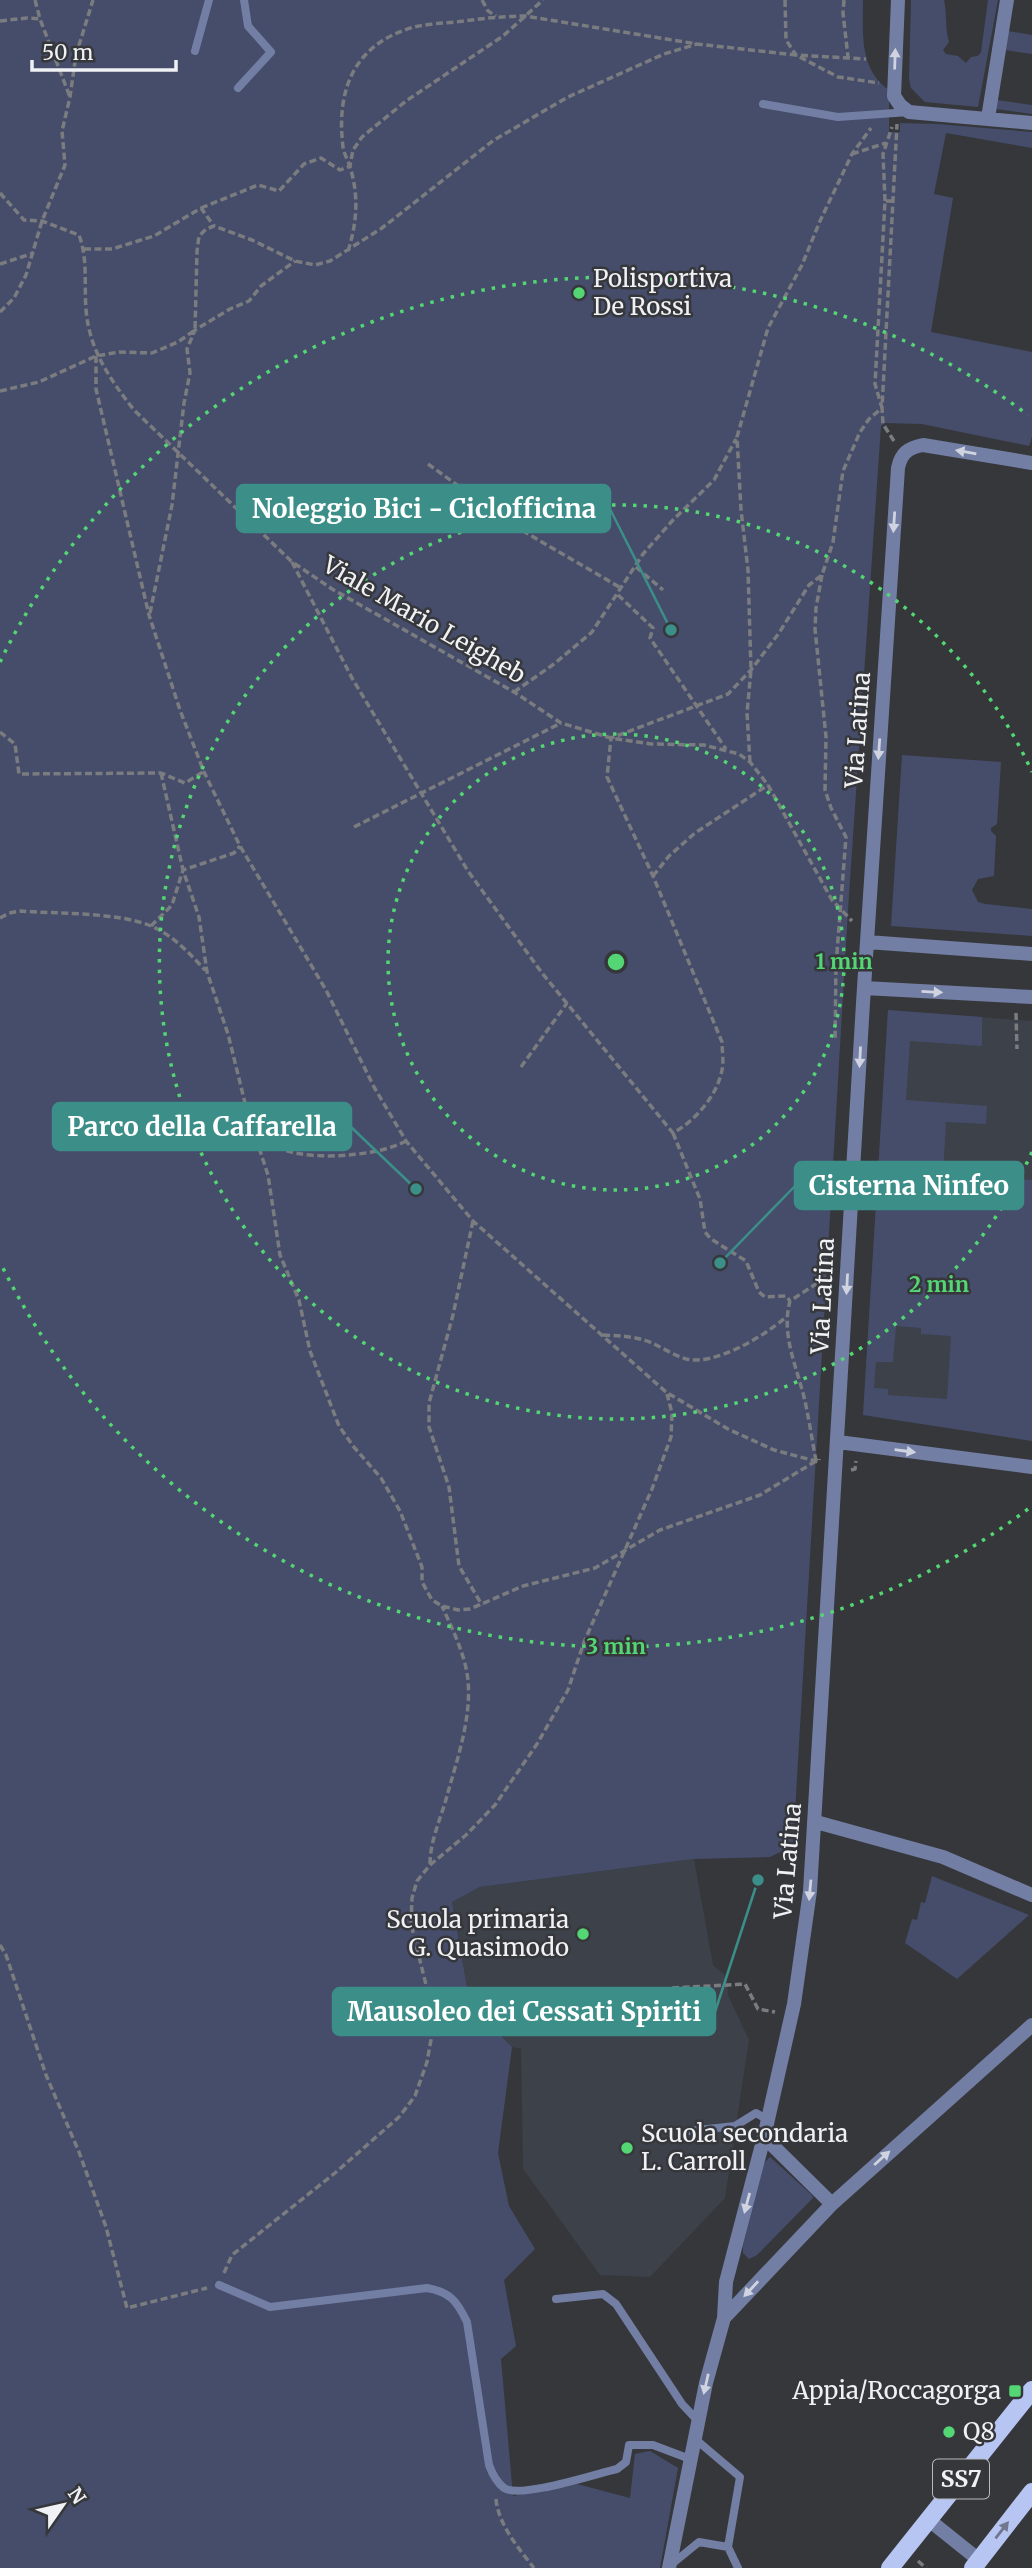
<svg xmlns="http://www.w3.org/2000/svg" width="1032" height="2568" viewBox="0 0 1032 2568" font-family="Merriweather,serif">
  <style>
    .built { fill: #3d414a }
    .green { fill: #454d6a; fill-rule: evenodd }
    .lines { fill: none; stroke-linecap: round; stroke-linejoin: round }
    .path { stroke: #7b7c7f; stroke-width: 3.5; stroke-dasharray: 7 3.5; stroke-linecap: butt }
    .service { stroke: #727ea3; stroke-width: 8 }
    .minor { stroke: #727ea3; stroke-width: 14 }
    .primary { stroke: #b7c5f3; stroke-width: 18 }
    .oneway { fill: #d0d4e0 }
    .oneway2 { fill: #70778e }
    .ring { fill: none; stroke: #53d673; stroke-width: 3.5; stroke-dasharray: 3.5 7 }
    .poi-dot { fill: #53d673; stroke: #36373b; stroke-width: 2.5 }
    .labels { text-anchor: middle; stroke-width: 5; stroke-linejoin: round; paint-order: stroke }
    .shield { fill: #36373b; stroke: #b8b9bc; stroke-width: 2 }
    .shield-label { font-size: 23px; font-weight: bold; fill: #f0f1f4 }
    .poi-label { font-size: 24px; fill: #f0f1f4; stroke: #36373b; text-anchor: start }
    .street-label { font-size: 24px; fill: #f0f1f4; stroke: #36373b }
    .centre { fill: #53d673; stroke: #36373b; stroke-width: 3.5 }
    .ring-label { font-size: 21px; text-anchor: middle; font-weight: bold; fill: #53d673; stroke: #36373b; stroke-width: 5; stroke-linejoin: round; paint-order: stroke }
    .leader { fill: none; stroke: #3c8f89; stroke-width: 2.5 }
    .callout-dot { fill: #3c8f89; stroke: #36373b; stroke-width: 2.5 }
    .callout { fill: #3c8f89; stroke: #3c8f89; stroke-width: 2.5 }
    .callout-label { font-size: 26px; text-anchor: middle; font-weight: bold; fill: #fff }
  </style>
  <rect width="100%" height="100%" fill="#36373b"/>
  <path class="built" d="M888,1010L1032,1021V1441L863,1415Z
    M694,1859L713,1965L727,1977L728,1995L749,2040L725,2198L650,2277L600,2275L523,2169L521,2049L512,2047L470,2004L452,1902L480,1887Z"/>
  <path class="green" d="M0,0H863C863,34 859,69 889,90V132H900V123L937,124L1032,132V148L946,133L934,194L953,198L931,332L1032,352V437L1029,446L922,424L885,423L881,426L848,910L793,1846L770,1857L694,1859L480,1887L452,1902L470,2004L512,2047L498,2153L509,2206L535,2249L504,2280L516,2346L501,2359L513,2496L577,2484L630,2498L635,2454L650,2451L678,2468L660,2568H0Z
    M911,0H944C947,13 945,29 949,42L943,50L946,54L958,56L966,63L971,57L978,56L981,52L988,0H998L978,107L925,102L911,88L909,79Z
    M1008,31L1032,35V54L1005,50Z
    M997,100L1032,105V114L995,109Z
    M902,755L1001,762L997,824L991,828V831L996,836L994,876L978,879L972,890L978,902L985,904L1032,909V936L891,926Z
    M888,1010L982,1017V1046L910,1041L906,1100L987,1106L986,1124L946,1122L943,1174L1032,1180V1441L863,1415ZM896,1326L921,1328V1334L951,1336L947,1399L888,1395V1389L874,1388L876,1362H893Z
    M932,1876L1029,1915L957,1979L905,1943L912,1919L917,1920L921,1902L925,1903Z
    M770,2157L812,2195L813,2198L757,2255L749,2259L743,2253V2246L763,2164Z"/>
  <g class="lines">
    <path class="path" d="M35,0L40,19L70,97
      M482,0L488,11L496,16
      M785,0L786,40L796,55L866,59
      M844,0L843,13L848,57
      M0,21L27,18L40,19
      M852,154L886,143
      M0,193L24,220L42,221L79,235C88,259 84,284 86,309C89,350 110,379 134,410L291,561L332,589L514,692L561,723L611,738L651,744L704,745L739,754L750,762L768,785L832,900L852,921
      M885,201L883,154L892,127
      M201,208L258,185L279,191L304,164L321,158L340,170L350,166L353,150L362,137L406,101L503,36L543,0
      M84,249H112L154,236L201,208L214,226
      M348,251C357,223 359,195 350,167C348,160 344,154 343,147C336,89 354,44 414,27C427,24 442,23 456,22C479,19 502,16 525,16L697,44L796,55L838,77L879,83
      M0,264L34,253
      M0,312L14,298L26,275L42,221L65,165L62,131L70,97L76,55L93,0
      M96,356V389L149,615L180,710L204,772L240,846L326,990L374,1087L406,1141L473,1221L666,1392L728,1429L774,1450L819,1462V1459
      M0,391L39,382L96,356L119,352L152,353L178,342L195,330L197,251L199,236L206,229L214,226L252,240L295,261L315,265L330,261L382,228L494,140L568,97L664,54L697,44
      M894,441L883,424L882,408L897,124
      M428,464L511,524L621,588
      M292,562L352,678L468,871L542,973L673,1133C695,1121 717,1096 722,1070C724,1061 722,1051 722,1042L653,876L607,777L611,738L728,694L751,670L779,633L809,585L822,575L833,542L843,471L860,432L869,419L882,408L875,384L885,201H894
      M636,567L663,590
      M822,575L816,608L815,629L826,737L825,790L831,808L846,837L836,965L835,1041
      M618,595L653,628L650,638L726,749
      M150,613L172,505L184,403L190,373L187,349L195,330L230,309L249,301L261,286L295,261
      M514,692L554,664L592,632L643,554L673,520L714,480L736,439
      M0,732L15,744L19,774L161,773L185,783L203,772
      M750,762L747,713L751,670L748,570L741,510L737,437L768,328L802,265L820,221L852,154L871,128
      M161,773L183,870L199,917L207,972L228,1034L247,1111L268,1175L280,1255L299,1300L310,1351L339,1426L353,1446L381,1478L400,1511L422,1567V1582L432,1600L442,1606L458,1610L470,1609L523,1586L595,1568L660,1530L760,1495L816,1461
      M354,827L561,723
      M653,876L669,856L695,833L768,785
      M0,918L9,913L21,911C58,914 118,912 151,926C173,935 190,954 205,970
      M151,926L172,905L183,870L234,853L240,846
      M1016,1013L1017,1049
      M521,1067L567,1003
      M250,1115C256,1123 262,1135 269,1142C295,1164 378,1157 406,1141
      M673,1133L700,1199L705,1232L711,1239L746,1261L759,1292L765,1297L786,1296L790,1301
      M473,1221L453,1315L429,1403V1427L449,1487L459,1566L482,1605
      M603,1335C620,1336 636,1336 652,1343C663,1348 675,1356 686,1359C715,1366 764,1336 785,1318
      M816,1461C812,1440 809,1418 804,1397C796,1365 781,1334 790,1301L828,1276
      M851,1470L855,1469L856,1461
      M430,1864C430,1841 441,1818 447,1796C458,1756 475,1709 466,1668C461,1646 451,1626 442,1606
      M0,1945L6,1955L46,2075L79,2152L106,2227L127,2308L207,2288
      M672,1988L745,1984L758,2009L775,2012
      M224,2273L232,2255L335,2173L399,2117L415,2096L427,2062L432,2034L430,2001L411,1924L412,1898L417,1881L430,1865L466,1835L495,1805L537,1744L568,1690L584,1642L652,1489L671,1437L672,1413L667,1394
      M496,2499C498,2524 519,2549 534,2568
      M918,2561L926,2568"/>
    <path class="service" d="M195,51L209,0
      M238,88L271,52L248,26L244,0
      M763,104L838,117L909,112
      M689,2131L735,2126L756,2113L768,2120
      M219,2285L270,2307L427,2288C450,2292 457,2301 467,2322L489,2465C492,2473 496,2482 504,2488C520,2499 595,2474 617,2469L626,2462L629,2445H653L690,2459
      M556,2299L603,2294L616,2304L682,2404L698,2421
      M694,2438L740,2477L728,2547
      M672,2564L699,2542L728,2547L738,2568"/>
    <path class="minor" d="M898,0L894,96L900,105L909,112L1032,123
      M988,118L1007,0
      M867,942L1032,954
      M864,988L1032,997
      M838,1442L1032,1467
      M816,1822L943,1857L1032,1895
      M764,2137L832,2204
      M724,2318L726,2282L764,2137L794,2004L810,1891L863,1003L898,468C901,453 908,448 923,445L1032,463
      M929,2520L979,2560
      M669,2568L706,2383L724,2318L832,2204L1032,2025"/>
    <path class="primary" d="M890,2568L1032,2390
      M973,2568L1032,2492"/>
  </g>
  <defs><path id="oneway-solid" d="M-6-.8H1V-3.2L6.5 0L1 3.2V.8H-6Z" transform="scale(1.75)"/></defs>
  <g class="oneway">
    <use href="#oneway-solid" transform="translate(895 59) rotate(-88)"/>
    <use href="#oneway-solid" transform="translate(966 452) rotate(-170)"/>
    <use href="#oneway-solid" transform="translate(894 522) rotate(94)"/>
    <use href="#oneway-solid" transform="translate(879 749) rotate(94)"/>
    <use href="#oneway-solid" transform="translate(932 992) rotate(3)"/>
    <use href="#oneway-solid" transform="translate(860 1057) rotate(93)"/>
    <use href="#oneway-solid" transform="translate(847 1284) rotate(93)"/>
    <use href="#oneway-solid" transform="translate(905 1451) rotate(8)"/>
    <use href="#oneway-solid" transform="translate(810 1890) rotate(95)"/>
    <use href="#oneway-solid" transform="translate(882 2158) rotate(-42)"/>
    <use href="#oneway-solid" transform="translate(747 2203) rotate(105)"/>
    <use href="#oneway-solid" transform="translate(751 2289) rotate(133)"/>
    <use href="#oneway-solid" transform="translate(706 2384) rotate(103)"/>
  </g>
  <use class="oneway2" href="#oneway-solid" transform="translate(1002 2530) rotate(-52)"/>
  <g class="ring">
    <circle cx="616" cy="962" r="228"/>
    <path d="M1032 1152A457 457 0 1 1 1032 772"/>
    <path d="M1028 1509A685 685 0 0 1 0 1262M0 662A685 685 0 0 1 1028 415"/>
  </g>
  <g class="poi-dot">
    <circle cx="579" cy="293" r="7"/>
    <circle cx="583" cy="1934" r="7"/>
    <circle cx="627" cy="2148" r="7"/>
    <rect x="1008" y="2384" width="14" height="14" rx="3.5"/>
    <circle cx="949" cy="2432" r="7"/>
  </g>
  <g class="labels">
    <rect class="shield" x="933" y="2459.5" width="56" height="39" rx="5"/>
    <g class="shield-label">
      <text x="961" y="2487">SS7</text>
    </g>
    <g class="poi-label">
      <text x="593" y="287">Polisportiva<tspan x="593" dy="28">De Rossi</tspan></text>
      <text x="569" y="1928" text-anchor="end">Scuola primaria<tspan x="569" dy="28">G. Quasimodo</tspan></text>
      <text x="641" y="2142">Scuola secondaria<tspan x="641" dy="28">L. Carroll</tspan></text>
      <text x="1001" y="2399" text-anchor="end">Appia/Roccagorga</text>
      <text x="963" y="2440">Q8</text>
    </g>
    <g class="street-label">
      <text transform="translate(424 620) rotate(30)" y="8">Viale Mario Leigheb</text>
      <text transform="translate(858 730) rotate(-86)" y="8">Via Latina</text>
      <text transform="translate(823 1296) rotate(-87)" y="8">Via Latina</text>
      <text transform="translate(788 1861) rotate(-85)" y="8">Via Latina</text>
    </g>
  </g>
  <circle cx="616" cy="962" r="10" class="centre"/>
  <g class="ring-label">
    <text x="844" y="969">1 min</text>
    <text x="939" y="1292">2 min</text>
    <text x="616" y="1654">3 min</text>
  </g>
  <path class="leader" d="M671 630L610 509M416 1189L351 1127M720 1263L795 1186M758 1880L715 2012"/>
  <g class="callout-dot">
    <circle cx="671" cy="630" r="7"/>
    <circle cx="416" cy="1189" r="7"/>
    <circle cx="720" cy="1263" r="7"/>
    <circle cx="758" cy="1880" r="7"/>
  </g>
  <g class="callout">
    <rect x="237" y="485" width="373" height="47" rx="7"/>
    <rect x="53" y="1103" width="298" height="47" rx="7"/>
    <rect x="795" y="1162" width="228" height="47" rx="7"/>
    <rect x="333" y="1988" width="382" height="47" rx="7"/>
  </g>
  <g class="callout-label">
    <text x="424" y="518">Noleggio Bici - Ciclofficina</text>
    <text x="202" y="1136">Parco della Caffarella</text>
    <text x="909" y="1195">Cisterna Ninfeo</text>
    <text x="524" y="2021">Mausoleo dei Cessati Spiriti</text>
  </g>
  <g transform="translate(63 2505) rotate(56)" stroke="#36373b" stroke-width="5" paint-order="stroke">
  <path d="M0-5L12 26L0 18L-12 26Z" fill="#f0f1f4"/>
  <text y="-10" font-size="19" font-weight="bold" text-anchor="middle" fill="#f0f1f4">N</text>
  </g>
  <path d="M32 60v10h144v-10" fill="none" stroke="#f0f1f4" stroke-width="3.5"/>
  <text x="42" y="60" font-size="21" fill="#f0f1f4" stroke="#36373b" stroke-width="5" paint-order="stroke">50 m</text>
</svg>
